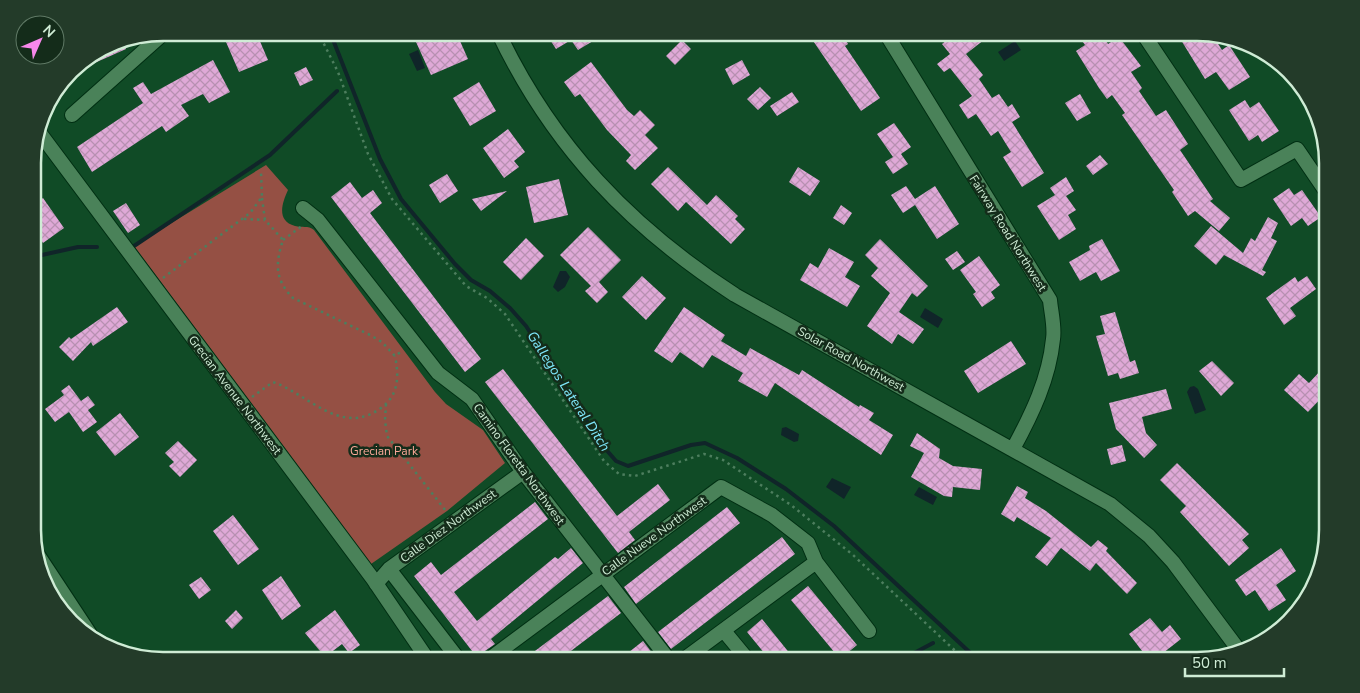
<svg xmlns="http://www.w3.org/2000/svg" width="1360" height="693" viewBox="0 0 1360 693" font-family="'Nunito Sans',sans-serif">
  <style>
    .green { fill: #955044 }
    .water { fill: #102529 }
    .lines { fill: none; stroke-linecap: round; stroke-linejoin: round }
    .stream { stroke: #102529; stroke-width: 4 }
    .building { fill: url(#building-cross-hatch) }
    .minor-casing { stroke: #012f13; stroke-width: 16 }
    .path { stroke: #4d7e5e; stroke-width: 2.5; stroke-dasharray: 2.5 4; stroke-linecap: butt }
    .minor { stroke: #4a8259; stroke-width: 14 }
    .labels { text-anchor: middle; stroke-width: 5; stroke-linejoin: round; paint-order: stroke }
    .street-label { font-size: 12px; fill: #cfecd5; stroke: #142c1a }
    .park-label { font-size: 12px; fill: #fca999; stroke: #142c1a }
    .water-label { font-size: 14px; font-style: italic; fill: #7fe8fc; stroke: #142c1a }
    .rim { fill: none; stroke: #cfecd5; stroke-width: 2.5 }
  </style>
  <defs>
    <pattern id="building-cross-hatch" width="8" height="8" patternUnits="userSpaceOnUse" patternTransform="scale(1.25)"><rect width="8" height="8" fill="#dfa9d7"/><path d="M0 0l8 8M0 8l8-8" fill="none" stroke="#b790b1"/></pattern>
  </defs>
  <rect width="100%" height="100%" fill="#104b26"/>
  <path class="green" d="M266,165L288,190C282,203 276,221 295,226C302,228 308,225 314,230L435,392L446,404L483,430L505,463L447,511L371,564L134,246Z"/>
  <path class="water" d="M1015,41L1021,50L1004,61L998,52Z
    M418,50L425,68L417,71L409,54Z
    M560,271H566L570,277L565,287L558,292L553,287Z
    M925,308L943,319L938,328L920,317Z
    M1194,386L1198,389L1206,410L1195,414L1187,392L1190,387Z
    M786,427L799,434L798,441L794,442L781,435L782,428Z
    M832,478L851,487L844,499L826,487Z
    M919,487L937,497L933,505L914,495Z"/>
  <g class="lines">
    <path class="stream" d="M330,32L380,159L401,199L455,264L471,280L490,291L510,308L526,326L603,446L616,461L628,466L691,445L705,443L737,458L786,489L834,526L978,660
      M134,246L270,155L337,91
      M33,257L78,247H97
      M901,660L933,643"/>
  </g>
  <path class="building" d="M248,32H256L268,60L239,72L226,42Z
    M437,32H456L468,59L431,75L416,42Z
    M545,32H588L593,41L578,50L571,40L556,49Z
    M807,32H841L848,44L845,46L880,98L861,111Z
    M957,32H994L966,54L983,75L979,79L992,98L999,94L1008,107L1012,104L1020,117L1012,122L1044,173L1022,187L1003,157L1011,152L998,131L991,136L976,114L968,119L959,105L972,96L950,68L944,72L937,64L950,54L942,44Z
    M1088,32H1101L1108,44L1119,37L1141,66L1131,72L1142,88L1139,91L1156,116L1166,110L1188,144L1180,150L1213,199L1210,201L1230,218L1219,231L1195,211L1188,216L1172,192L1174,190L1122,115L1125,113L1112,95L1107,99L1099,88L1076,51L1085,45L1080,38Z
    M1176,32H1197L1213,36L1222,50L1229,45L1250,77L1229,90L1216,72L1205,79Z
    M682,40L691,49L675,65L666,56Z
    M122,41L126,49L90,65L86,59L114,42Z
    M213,60L230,92L209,103L203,94L181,105L189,116L166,132L162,126L92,172L77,147L143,103L133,88L143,82L151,94Z
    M742,60L750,75L733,85L725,69Z
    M591,62L627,110L634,116L640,110L655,125L645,135L658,148L635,170L626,161L631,155L607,130L580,94L575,97L564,82Z
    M306,67L313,80L300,86L294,73Z
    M479,82L496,111L470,126L453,98Z
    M760,87L771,98L758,110L747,99Z
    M792,92L799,102L777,116L770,106Z
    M1080,94L1091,113L1077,121L1065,103Z
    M1245,100L1250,108L1259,102L1279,131L1262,142L1258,135L1249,141L1229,110Z
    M894,123L911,147L901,154L908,164L893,174L885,162L893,157L877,134Z
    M508,129L525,152L514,161L519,167L504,178L483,148Z
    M1100,155L1108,164L1093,175L1086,166Z
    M668,167L707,205L716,195L738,216L735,219L745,229L731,244L686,202L678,211L651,184Z
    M798,167L820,181L810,196L789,182Z
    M447,174L458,191L440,203L429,185Z
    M1066,177L1074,191L1066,196L1076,210L1068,215L1076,229L1059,240L1037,206L1055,195L1050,188Z
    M559,179L568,215L534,223L526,187Z
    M350,182L362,198L373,190L382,203L370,213L481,359L465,372L331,197Z
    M906,186L915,199L935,186L959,224L937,239L915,205L903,213L891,195Z
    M1289,188L1294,195L1302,190L1321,217L1308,226L1302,218L1291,226L1273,199Z
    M507,191L481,211L472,199Z
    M43,198L64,228L43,243L37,235L33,238V205Z
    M126,203L140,225L128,233L113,211Z
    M841,205L852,213L844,225L833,218Z
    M1268,217L1278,223L1271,238L1277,241L1262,270L1266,272L1263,276L1224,255L1216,265L1194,246L1211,226L1243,253L1251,238L1255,241Z
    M588,227L621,260L599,282L608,292L597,303L585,291L591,286L560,255Z
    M526,238L544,256L521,280L503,262Z
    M880,239L928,286L917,297L912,293L899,312L924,329L913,344L898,334L892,344L867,326L890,293L871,276L878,268L865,255Z
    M1102,239L1120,271L1101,281L1096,272L1080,281L1069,262L1090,250L1089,246Z
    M829,248L854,262L845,277L860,286L847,307L800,280L810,263L818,268Z
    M957,251L965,262L953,270L945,259Z
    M979,256L1000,285L991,292L995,298L982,307L973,294L976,292L960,270Z
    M642,276L666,298L646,320L622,297Z
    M1307,276L1316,289L1290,308L1296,316L1284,325L1266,298L1295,277L1298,282Z
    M117,307L128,322L93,346L91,342L73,361L59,347L69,337L71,339Z
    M684,307L725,335L721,341L746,356L750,348L799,375L802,370L859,407L860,405L874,413L869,420L893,435L881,455L775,383L767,397L738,381L743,373L712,355L703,368L680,352L672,363L654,351Z
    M1115,312L1130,362L1135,360L1139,373L1120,379L1118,373L1108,376L1096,336L1105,334L1100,316Z
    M1011,341L1026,364L978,393L964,371Z
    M1212,361L1234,383L1221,396L1199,371Z
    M503,369L617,516L658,484L670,500L629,532L635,540L618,553L485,382Z
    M1321,370L1327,376V392L1308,412L1284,390L1299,374L1309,383Z
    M69,385L81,401L88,396L95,405L88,410L97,422L83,432L69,412L55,422L45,409L64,395L61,391Z
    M1166,389L1172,409L1142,417L1146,433L1157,445L1144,458L1116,429L1109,403Z
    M120,413L139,437L115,456L96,432Z
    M917,433L940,449L939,458L953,466L982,469L980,490L953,487L952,497L944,496L911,477L924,453L910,446Z
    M178,441L197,460L180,477L169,466L174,462L165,453Z
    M1122,445L1126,461L1111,465L1107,449Z
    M1177,463L1249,534L1242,540L1249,548L1229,566L1180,512L1186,506L1160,480Z
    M1017,486L1028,492L1025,498L1046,511L1091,547L1098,540L1108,548L1106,551L1137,583L1127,594L1096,563L1090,571L1061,548L1047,566L1035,557L1051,538L1017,517L1014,522L1001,514Z
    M535,502L548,519L454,592L477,621L555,557L558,559L571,548L583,563L491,639L495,644L482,653L479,660L414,576L431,562L441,575Z
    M727,507L740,523L636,604L624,587Z
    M233,515L259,549L238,565L213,531Z
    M782,537L795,554L671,649L658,632Z
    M1281,548L1296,571L1276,585L1286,600L1269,611L1255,590L1246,596L1235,580Z
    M281,576L301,606L282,620L262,590Z
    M201,577L211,590L199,599L189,585Z
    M808,586L857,645L840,659L791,600Z
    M608,596L621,613L559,660H523Z
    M236,610L243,618L232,629L225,621Z
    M335,610L360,645L349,653L342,644L325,657L305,633Z
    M1150,618L1162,632L1170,625L1181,639L1154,660H1149L1129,634Z
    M762,619L795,660H770L747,632Z
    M643,641L656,658L653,660H619Z"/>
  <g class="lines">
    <g class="minor-casing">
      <path id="minor" d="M498,32C552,146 630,227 735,295L1110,504L1149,536L1173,562L1238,649
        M885,32L1050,300C1051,312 1055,327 1053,339C1049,379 1032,414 1013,449
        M1142,32L1241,180L1297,149L1327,193
        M72,115L165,32
        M39,132L373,579L428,660
        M303,208L318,220L438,373L472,399L523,472L669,660
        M36,552L90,634
        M389,569L459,660
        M376,584L389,569L523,472
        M724,631L748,660
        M488,660L721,487L772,515L808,543L816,562L869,631
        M683,660L816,562"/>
    </g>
    <path class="path" d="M318,32L338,72L368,154L392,199L466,286L487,298L505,314L604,461L619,474L635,476L704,454L723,460L791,505L853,555L965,660
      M262,198L265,220L283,240C275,264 275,280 293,298L370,335L382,342L395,356L402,351
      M244,219L265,220
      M283,240L302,226
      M163,278L250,213L262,197L261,172
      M252,397L273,382C310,395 341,437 381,408C399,395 399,376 395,356
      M386,404L385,420L387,436L446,511"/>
    <use href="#minor" class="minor"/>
  </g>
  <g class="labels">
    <g class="street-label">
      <text transform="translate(1008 233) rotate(58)" y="4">Fairway Road Northwest</text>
      <text transform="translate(851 359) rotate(29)" y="4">Solar Road Northwest</text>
      <text transform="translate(235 395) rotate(53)" y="4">Grecian Avenue Northwest</text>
      <text transform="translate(519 464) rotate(54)" y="4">Camino Floretta Northwest</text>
      <text transform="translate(448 526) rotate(-36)" y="4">Calle Diez Northwest</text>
      <text transform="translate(654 536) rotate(-36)" y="4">Calle Nueve Northwest</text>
    </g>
    <g class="park-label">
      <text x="384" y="455">Grecian Park</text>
    </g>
    <g class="water-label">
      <text transform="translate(569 391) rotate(57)" y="5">Gallegos Lateral Ditch</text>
    </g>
  </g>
  <path d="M0 0H1360V693H0ZM163 41H1197A122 122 0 0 1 1319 163V530A122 122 0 0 1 1197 652H163A122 122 0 0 1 41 530V163A122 122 0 0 1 163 41Z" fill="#233b29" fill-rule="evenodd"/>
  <path class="rim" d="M163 41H1197A122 122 0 0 1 1319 163V530A122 122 0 0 1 1197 652H163A122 122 0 0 1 41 530V163A122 122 0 0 1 163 41Z"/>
  <g transform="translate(40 40) rotate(45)"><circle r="24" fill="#142c1a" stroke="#5f7965"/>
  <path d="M0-4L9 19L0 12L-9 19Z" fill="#f788eb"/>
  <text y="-8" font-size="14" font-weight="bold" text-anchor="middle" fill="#cfecd5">N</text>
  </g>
  <path d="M1185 668v8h99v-8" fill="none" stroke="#cfecd5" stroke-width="2.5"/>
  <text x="1192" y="668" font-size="15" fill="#cfecd5" stroke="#142c1a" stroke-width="4" paint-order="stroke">50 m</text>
</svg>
